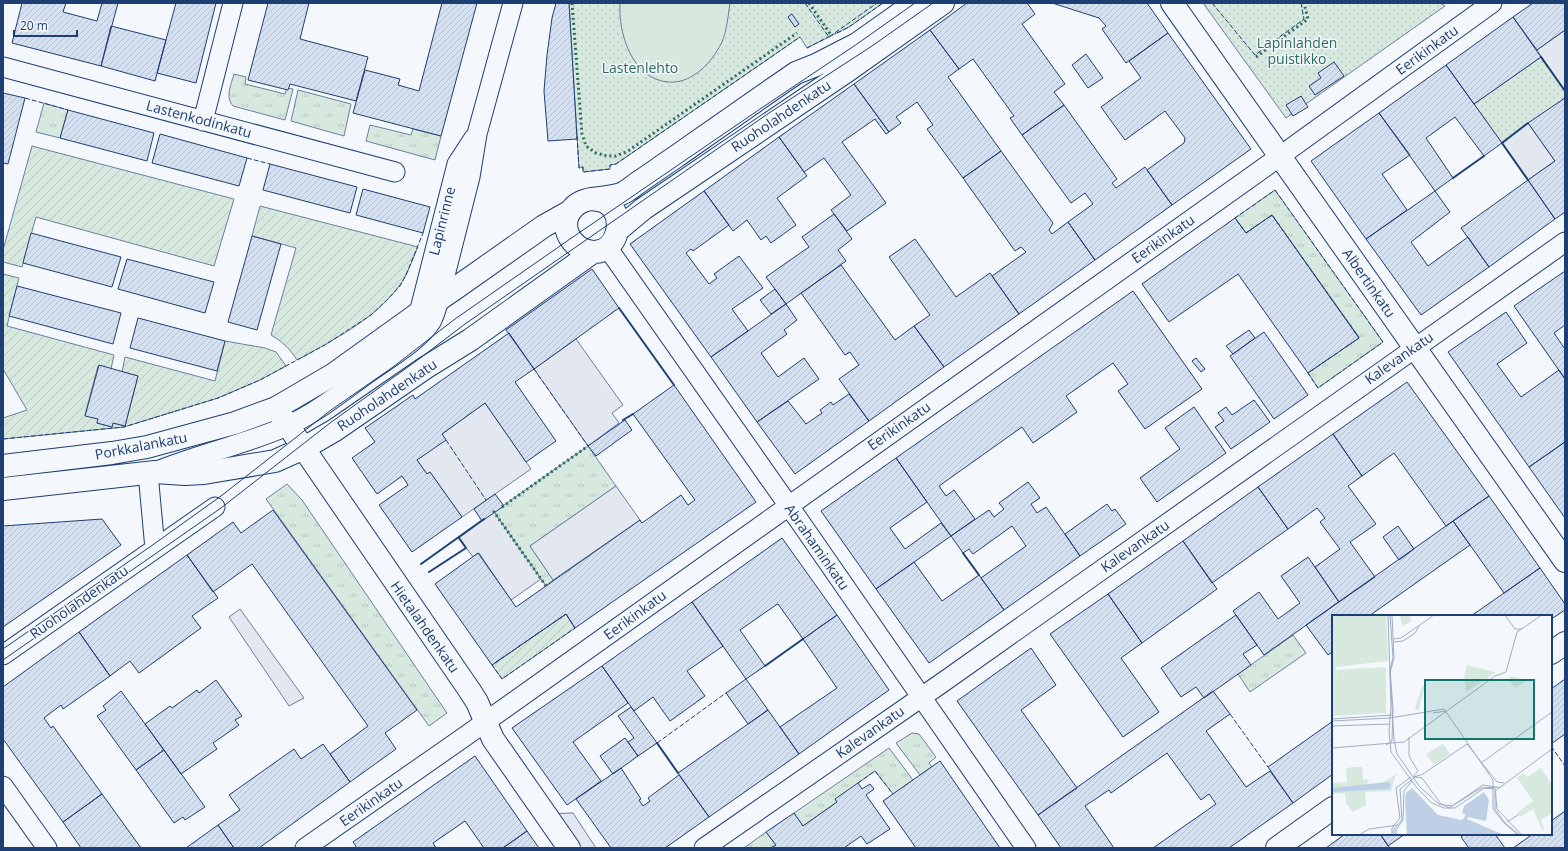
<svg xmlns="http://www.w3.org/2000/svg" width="1568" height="851" viewBox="0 0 1568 851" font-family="'Open Sans',sans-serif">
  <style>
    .grass { fill: url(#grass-tufts); stroke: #687fa3 }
    .park { fill: url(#park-dots); stroke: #687fa3 }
    .garden { fill: url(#garden-furrows); stroke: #687fa3 }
    .pitch { fill: #d7e8df; stroke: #687fa3 }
    .parking { fill: #e3e8f0; stroke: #687fa3 }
    .building { fill: url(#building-hatch); stroke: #1d3f73 }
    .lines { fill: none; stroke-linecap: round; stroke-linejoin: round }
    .minor-casing { stroke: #1d3f73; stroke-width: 21 }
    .tertiary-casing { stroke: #1d3f73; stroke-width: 24 }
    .secondary-casing { stroke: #1d3f73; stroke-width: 24 }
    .primary-casing { stroke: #1d3f73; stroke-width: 24 }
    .minor { stroke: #f4f7fb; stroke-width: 19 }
    .tertiary { stroke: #f4f7fb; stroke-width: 22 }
    .secondary { stroke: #f4f7fb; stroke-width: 22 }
    .primary { stroke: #f4f7fb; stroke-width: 22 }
    .tram { stroke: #1d3f73; stroke-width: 1 }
    .hedge { stroke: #2c6c60; stroke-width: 3; stroke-dasharray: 2 3; stroke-linecap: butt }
    .fence { stroke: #1d3f73; stroke-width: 1; stroke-dasharray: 5 2; stroke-linecap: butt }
    .wall { stroke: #1d3f73; stroke-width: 2 }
    .labels { text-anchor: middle; stroke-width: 3; stroke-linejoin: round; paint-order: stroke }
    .park-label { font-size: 14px; fill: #2c6c60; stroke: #f4f7fb }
    .street-label { font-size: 14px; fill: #1d3f73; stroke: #f4f7fb }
    .inset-road { fill: none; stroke: #9eadc5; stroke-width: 1 }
    .view { fill: #0f766e; fill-opacity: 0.15; stroke: #0f766e; stroke-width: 2 }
    .inset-edge { fill: none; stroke: #1d3f73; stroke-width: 2 }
  </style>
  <defs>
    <pattern id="grass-tufts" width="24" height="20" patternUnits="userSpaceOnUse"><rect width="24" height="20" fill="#d7e8df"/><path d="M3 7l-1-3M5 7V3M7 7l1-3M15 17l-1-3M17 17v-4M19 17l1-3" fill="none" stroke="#b8c8c3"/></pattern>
    <pattern id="park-dots" width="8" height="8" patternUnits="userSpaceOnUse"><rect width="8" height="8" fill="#d7e8df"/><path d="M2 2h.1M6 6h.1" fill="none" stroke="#b8c8c3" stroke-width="1.8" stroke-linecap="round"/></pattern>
    <pattern id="garden-furrows" width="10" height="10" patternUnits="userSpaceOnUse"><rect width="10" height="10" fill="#d7e8df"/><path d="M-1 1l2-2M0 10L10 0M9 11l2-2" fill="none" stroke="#b8c8c3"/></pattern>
    <pattern id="building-hatch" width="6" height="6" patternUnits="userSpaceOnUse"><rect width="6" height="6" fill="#d5e0f0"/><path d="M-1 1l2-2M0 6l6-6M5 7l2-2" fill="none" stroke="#b6c1d1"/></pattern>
  </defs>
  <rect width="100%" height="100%" fill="#f4f7fb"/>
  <path class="grass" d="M234,74L246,77L245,84L285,94L287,88L293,89L285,120L233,106C225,97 231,85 234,74Z
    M298,90L351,104L344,136L291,121Z
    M44,103L68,110L60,138L36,132Z
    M370,125L411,135L413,129L441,136L435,160L366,141Z
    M1275,190L1383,342L1318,388L1308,373L1359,337L1272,215L1246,233L1235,218Z
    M588,446L616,486L530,546L553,580L546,586L494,512Z
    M287,484L302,500L447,713L429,726L266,499Z
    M1293,635L1306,653L1250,692L1238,674Z
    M912,733L919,734L936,757L929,763L932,767L920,775L896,743Z
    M889,748L913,780L893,794L875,771L858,783L837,802L803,826L794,813Z
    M766,832L776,845L771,848H744Z"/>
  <path class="park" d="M569,3H883L849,27L807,48L800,37L616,164L610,165V169L583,172V167L579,168Z
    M1203,3H1440L1445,6L1286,118Z
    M1541,57L1565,91V98L1502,143L1474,104Z"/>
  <path class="garden" d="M32,146L234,199L214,266L36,217L22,267L3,262V250Z
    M260,206L418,247C412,260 408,275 399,286C374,320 333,340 297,360C290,349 283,342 271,335L296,248L252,236Z
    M3,274L19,278L7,326L114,355L111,369L98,366L85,415L98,419L97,423L112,427L113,423L125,426L138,376L122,372L125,357L215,381L225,341L265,348L276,352L286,366L260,380L218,398L124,427L3,439V418L27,410L3,369Z
    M566,614L575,628L502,679L492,665Z"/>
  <path class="pitch" d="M620,3H730C728,16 727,30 722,42C716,54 708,65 697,73C689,79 679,83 668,82C632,79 618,33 620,3Z"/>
  <path class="parking" d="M1565,30V91L1537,50Z
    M1528,123L1555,161L1528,180L1502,143Z
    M576,339L623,405L612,413L619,423L588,446L534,369Z
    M485,403L531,469L462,517L430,472L427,474L417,460L442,434Z
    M616,486L640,520L553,580L530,546Z
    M494,512L541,579L511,600L479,553L473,557L459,538Z
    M240,609L304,698L289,706L229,617Z
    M573,813L596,848H569L545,814Z"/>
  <path class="building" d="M22,3H66L63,12L97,21L102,3H118L101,66L12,43Z
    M176,3H216L196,83L157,73Z
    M268,3H309L300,39L368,57L356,101L290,84L288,90L248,80Z
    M442,3H477L441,136L353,113L365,70L400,79L398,85L419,91Z
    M556,3H569L577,139L548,141L544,91L547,55L552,18Z
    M967,3H1027L1035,14L1022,24L1065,84L1054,92L1064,105L1022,135L1010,118L1014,116L973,59L959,69L930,30Z
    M1052,3H1147L1168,33L1126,63L1102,29L1106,26L1099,18Z
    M1533,3H1565V30L1537,50L1513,17Z
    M792,14L799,24L795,27L788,17Z
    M1513,17L1541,57L1474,104L1446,65Z
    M111,26L166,40L155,81L101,66Z
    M930,30L959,69L948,77L1001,151L963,178L927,129L933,125L917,102L896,117L901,123L889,132L854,84Z
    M1168,33L1251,149L1172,205L1147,170L1184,143L1185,138L1165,111L1125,140L1101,107L1141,78L1129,61Z
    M1086,54L1103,78L1088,88L1072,65Z
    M1334,62L1344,76L1315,95L1309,86L1321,78L1318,73Z
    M1446,65L1502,143L1484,156L1455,117L1426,138L1453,178L1435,191L1379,113Z
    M854,84L889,132L886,134L875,119L842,142L886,203L847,231L831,210L851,195L824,158L804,172L779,137Z
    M3,93L25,98L8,164L3,163Z
    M1301,96L1308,107L1293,116L1286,105Z
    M1565,98V212L1555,219L1528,180L1555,161L1528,123Z
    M1064,105L1117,179L1112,183L1116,188L1145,167L1172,205L1095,260L1068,222L1093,204L1085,193L1071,203L1022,135Z
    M68,110L154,133L147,161L60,138Z
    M1379,113L1410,155L1382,174L1407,210L1366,239L1311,161Z
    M160,134L247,158L239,186L152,163Z
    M779,137L807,176L777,198L796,225L771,243L766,236L761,240L747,220L733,231L704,191Z
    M1001,151L1053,223L1049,230L1052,234L1068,222L1095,260L1019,314L992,276L1026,252L1021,247L1015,251L963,178Z
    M270,164L357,187L350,213L263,190Z
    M1528,180L1555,219L1489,267L1461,228Z
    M363,189L430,207L423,233L356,215Z
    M704,191L729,225L693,251L691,249L686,253L709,284L717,278L714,274L739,256L763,288L732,309L748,331L711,357L630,244Z
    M1435,191L1450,212L1411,242L1428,266L1468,237L1489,267L1421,315L1366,239Z
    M834,214L852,239L838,250L846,261L786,304L766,277L809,247L802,237Z
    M1272,215L1359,338L1308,373L1238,274L1169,322L1142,284L1235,218L1246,233Z
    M31,233L121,257L112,287L23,263Z
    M252,236L281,244L257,330L228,322Z
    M915,239L956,297L990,273L1019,314L944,367L914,326L930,315L889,257Z
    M127,259L214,282L205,313L118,289Z
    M841,265L895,340L914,326L944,367L869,421L839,379L859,365L850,352L845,355L801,293Z
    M592,269L619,308L534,369L506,330Z
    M1565,271V325L1554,333L1565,349V379L1514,306Z
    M17,286L121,313L113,344L9,316Z
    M775,289L786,304L771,314L760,300Z
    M1133,291L1202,389L1145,429L1118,391L1128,384L1113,363L1066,396L1077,412L1033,443L1022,427L939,486L946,496L954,490L975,519L951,536L896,458Z
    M786,304L797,320L784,330L787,334L761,353L778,377L804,358L819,379L757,422L711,357Z
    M1506,312L1527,343L1497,364L1521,397L1559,370L1565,379V442L1529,467L1448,352Z
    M138,318L225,341L217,371L130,348Z
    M1249,330L1255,338L1233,354L1226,346Z
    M1264,332L1308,395L1274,419L1230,356Z
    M509,333L534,369L515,382L556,441L526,462L485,403L442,434L446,440L417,460L427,474L430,472L462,517L412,552L379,505L408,485L402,476L377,494L352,458L375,442L365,428L413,395L415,399Z
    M1196,358L1205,369L1201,372L1192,361Z
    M99,365L138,376L125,426L113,423L112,427L97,423L98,419L85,416Z
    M1407,382L1489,496L1446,526L1394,453L1362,476L1333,434Z
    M674,385L756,502L575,628L566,614L492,665L435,584L478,553L516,607L640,520L642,523L681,495L688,505L695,500L633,414Z
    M849,394L869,421L795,474L757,422L788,401L806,424L822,413L820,410L831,402L833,405Z
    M1254,400L1270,422L1231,449L1215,427L1224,421L1218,413L1226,407L1232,415Z
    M1194,407L1226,453L1157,502L1140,478L1180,449L1165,428Z
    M625,420L632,430L596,456L588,446Z
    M1333,434L1362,476L1348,486L1376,524L1350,542L1375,577L1339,602L1315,567L1340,549L1320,522L1325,518L1317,508L1288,529L1258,487Z
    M1565,442V518L1529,467Z
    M896,458L927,502L890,528L905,549L941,523L951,536L876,589L821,511Z
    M1028,482L1040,498L1031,504L1037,513L1046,507L1080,556L1004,610L981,578L1026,546L1012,526L973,554L969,549L963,553L951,536L989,510L994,517L1004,509L999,503Z
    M1258,487L1288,529L1212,583L1183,541Z
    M495,494L504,506L482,521L474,509Z
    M1489,496L1540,568L1504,593L1453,521Z
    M1107,504L1112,511L1115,509L1126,524L1080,556L1065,534Z
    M273,510L417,710L385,733L396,749L350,782L330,754L368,726L252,564L213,592L187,555L233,522L241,533Z
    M102,519L121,545L3,627V526Z
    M1453,521L1470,545L1369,616H1333V651L1328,655L1306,625Z
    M1398,526L1414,549L1399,560L1383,537Z
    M782,538L837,615L803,639L778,604L776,605L740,630L765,666L746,679L692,602Z
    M1183,541L1217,589L1142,643L1108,594Z
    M187,555L218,598L192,616L201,628L139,673L130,661L110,676L79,632Z
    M1308,557L1339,602L1264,655L1233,611L1259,592L1278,619L1300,603L1281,576Z
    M914,562L942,601L979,575L1004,610L929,663L876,589Z
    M1540,568L1565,604V610L1556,616L1551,619V616H1471Z
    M1108,594L1142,643L1121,658L1159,712L1123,737L1050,634Z
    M692,602L723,646L687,671L705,696L670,721L653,697L634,711L602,666Z
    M837,615L889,690L799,754L780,727L837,688L803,639Z
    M1236,615L1257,645L1243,654L1251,665L1204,698L1196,687L1181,697L1161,668Z
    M79,632L110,676L63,709L61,705L44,718L51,728L53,726L102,794L63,822L3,739V687Z
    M1031,648L1056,685L1021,710L1077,788L1038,815L957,701Z
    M602,666L628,703L573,742L601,781L567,805L512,728Z
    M746,679L768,710L748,724L726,693Z
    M1565,679V734L1551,744V689Z
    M216,680L242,716L235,720L239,725L213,743L217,749L181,774L145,724L170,706L172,708L197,690L199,693Z
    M121,691L164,750L136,770L97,716L106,710L103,706Z
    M1213,691L1230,714L1206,731L1246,787L1270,771L1293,803L1229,848H1153L1216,804L1209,794L1201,800L1167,753L1111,793L1109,790L1085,806L1114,848H1061L1038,815Z
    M631,707L657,743L638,756L628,742L634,738L618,716Z
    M768,710L799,754L709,817L678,773Z
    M1333,721V774L1293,803L1268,767Z
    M625,738L638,756L613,774L600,756Z
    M323,744L350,782L259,848H234L218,825L240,810L229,795L294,749L301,759Z
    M164,750L205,807L185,820L183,817L174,823L136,770Z
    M475,756L527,831L503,848H484L465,821L433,843L436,848H357L353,842Z
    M940,761L1000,848H916L883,801Z
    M621,768L641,799L639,800L643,806L650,801L648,798L679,775L709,817L665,848H611L576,799Z
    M858,783L862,789L870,784L874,789L866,795L890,829L867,844L861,836L844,848H771L776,845L766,832L794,813L803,826L837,802L835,799Z
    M102,794L141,848H81L63,822Z
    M1565,811V848H1513L1533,834H1551V821Z
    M218,825L234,848H186Z
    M527,831L539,848H503Z
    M1345,834H1380L1390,848H1326Z
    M1380,834H1405L1388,846Z
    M1465,834H1495L1505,848H1469L1461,837Z"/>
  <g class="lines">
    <g class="minor-casing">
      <path id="minor" d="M3,67L395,172
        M203,121L233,3
        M607,247L805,529L1026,848
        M419,313L457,164L474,138
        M155,472C198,454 244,445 287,426C316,413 342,392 368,373C386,360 419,341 431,322C435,315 437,307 439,299L470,177L477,134L513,3
        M148,473L155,549
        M3,655L215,507
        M3,786L47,848
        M305,848L467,735L1265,167L1492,3
        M704,848L939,685L1565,242"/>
    </g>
    <g class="tertiary-casing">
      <path id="tertiary" d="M1172,3L1565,561
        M593,199C596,200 601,200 605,202C627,213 619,253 593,252C571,250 557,225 573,208C584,195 606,200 621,194C628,191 633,186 639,182C651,174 662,166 674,158C714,130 755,101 796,73L816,65L857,44L915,3
        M619,229L643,209L847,71L943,3
        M276,408L334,374L419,313L453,290L544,226L569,212
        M304,448L335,430L425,368L470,340L593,252"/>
    </g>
    <g class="secondary-casing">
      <path id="secondary" d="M3,466L112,453L147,447L235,423L276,408L470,691L477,702L493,739L569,848
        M3,489L155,472L185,474L204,473L275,461L304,448"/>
    </g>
    <g class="primary-casing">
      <path id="primary" d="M1551,653L1565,643
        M1277,848L1333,808"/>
    </g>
    <use href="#minor" class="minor"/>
    <use href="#tertiary" class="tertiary"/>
    <use href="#secondary" class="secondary"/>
    <use href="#primary" class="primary"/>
    <path class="tram" d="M3,649L154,544L221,496L331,410L393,367L455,319L570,239L763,107L857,44L915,3
      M3,660L221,508L330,423L419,359L465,324L769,113L872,46L933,3"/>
    <path class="hedge" d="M572,3L582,134L586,146L596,153L607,156H616L628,151L797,33
      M809,3L831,35
      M1256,57L1308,19L1304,3
      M502,507L588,446
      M495,511L494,512L546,586"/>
    <path class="fence" d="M805,3L829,37L877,3
      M1212,3L1255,55L1304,19L1301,3
      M837,33L849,27L883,3
      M807,48L830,36
      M25,98L68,110
      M577,136L579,168L583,167V172L610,169V165L616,164L800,37
      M247,158L270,164
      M1275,190L1383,342L1318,388L1308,373L1359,338L1272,215L1246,233L1235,218Z
      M534,369L588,446
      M3,439L124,427L218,398L260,380L325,345L371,315L388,299L400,286L406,275L423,233
      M446,440L486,500
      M566,614L575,628L502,679L492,665Z
      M1230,714L1268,767
      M657,743L726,693
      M1551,746L1565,766
      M858,783L875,771L893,794"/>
    <path class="wall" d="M1541,57L1565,91
      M1453,178L1484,156
      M1528,180L1502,143L1528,123
      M619,308L674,385
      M623,420L633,414
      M963,553L979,575
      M421,564L484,519
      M429,572L466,548L459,538
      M765,666L803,639
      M657,743L678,773"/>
  </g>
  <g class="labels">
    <g class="park-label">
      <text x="1297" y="48">Lapinlahden<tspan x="1297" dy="16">puistikko</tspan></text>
      <text x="640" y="73">Lastenlehto</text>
    </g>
    <g class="street-label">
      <text transform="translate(1427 50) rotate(-36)" y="5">Eerikinkatu</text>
      <text transform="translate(781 116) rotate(-34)" y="5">Ruoholahdenkatu</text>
      <text transform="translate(199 119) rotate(15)" y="5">Lastenkodinkatu</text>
      <text transform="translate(442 221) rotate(-76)" y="5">Lapinrinne</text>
      <text transform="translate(1163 239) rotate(-35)" y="5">Eerikinkatu</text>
      <text transform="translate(1369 283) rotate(55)" y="5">Albertinkatu</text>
      <text transform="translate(1399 358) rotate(-35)" y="5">Kalevankatu</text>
      <text transform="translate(387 395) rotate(-34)" y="5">Ruoholahdenkatu</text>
      <text transform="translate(899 426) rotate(-35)" y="5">Eerikinkatu</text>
      <text transform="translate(141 446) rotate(-11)" y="5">Porkkalankatu</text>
      <text transform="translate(1135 546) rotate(-35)" y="5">Kalevankatu</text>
      <text transform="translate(817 547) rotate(55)" y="5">Abrahaminkatu</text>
      <text transform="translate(79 602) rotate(-35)" y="5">Ruoholahdenkatu</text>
      <text transform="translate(635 615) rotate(-36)" y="5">Eerikinkatu</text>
      <text transform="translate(425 627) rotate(55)" y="5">Hietalahdenkatu</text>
      <text transform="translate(870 732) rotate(-35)" y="5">Kalevankatu</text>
      <text transform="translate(371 802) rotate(-35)" y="5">Eerikinkatu</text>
    </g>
  </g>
  <g transform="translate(1332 615)">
    <rect width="220" height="220" fill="#f4f7fb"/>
    <path d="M68,0H77L80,6L70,11Z" fill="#d7e8df"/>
    <path d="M0,0H54L56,46L4,52ZM54,52V98L0,101V69H5L4,55Z" fill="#d7e8df"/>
    <path d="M0,0L5,69H0ZM135,50L163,57V58L134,77L132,62ZM178,61L193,65L194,66L183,73L176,65ZM90,71H93L86,96L83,93ZM111,129L118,139L102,150L94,139ZM30,152L31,165L37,164L35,169L50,168L64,159L59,176L33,177L34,190L21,197L14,188L13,178L0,179V168L15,167L14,153ZM209,153L220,170V200L218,199L209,205L212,215H210L201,194L188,202L185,198L201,186L185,163L192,158L195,162Z" fill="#d7e8df"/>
    <path d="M16.5 157a5.5 5.5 0 1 1 11 0a5.5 5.5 0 1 1-11 0Z" fill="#d7e8df"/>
    <path d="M56,167L59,169L57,174L0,177V173ZM80,173L106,200L130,205L134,200L130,198L132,191L152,177L157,185L154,206L136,202L135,204L172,220H75L73,187L74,178Z" fill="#bed0e5"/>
    <path class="inset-road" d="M56,0L59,92L57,117L59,137L85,173L100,188L112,193H123L152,173L162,174M60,0L62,43L58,58L62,125L65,139L88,172L107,189L120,191L151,170L163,172L165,194L190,220M173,0L183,14H190M61,24L69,23L102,0M61,27L71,26L83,18L87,11M101,98L114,96M0,104L60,100M0,106L58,103L112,94L161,165V194L172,208L186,220M0,111L58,109M77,122V141L86,156L81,162M54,130L60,126L61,93L58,54L61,43L58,0M0,133L72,127L163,61L174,57L185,17L210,0M149,148L220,97M82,162L91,159L135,129L165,167L172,168M175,207L186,200M27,220L37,214L66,210M60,220V213L68,203L64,173L79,162M62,220V214L70,205L68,174L83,162L90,163L109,189L117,193L149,173L167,172M64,220V215L71,205L72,176L80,166M188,220L173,208L163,194V176L220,134"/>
    <path class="view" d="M93,65H202V124H93Z"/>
    <rect width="220" height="220" class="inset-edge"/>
  </g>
  <rect width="1568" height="851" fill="none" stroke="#1d3f73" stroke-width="8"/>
  <path d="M14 30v6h63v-6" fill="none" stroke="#1d3f73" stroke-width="2"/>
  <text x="20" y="30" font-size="12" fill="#1d3f73" stroke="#f4f7fb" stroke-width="3" paint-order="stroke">20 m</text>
</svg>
